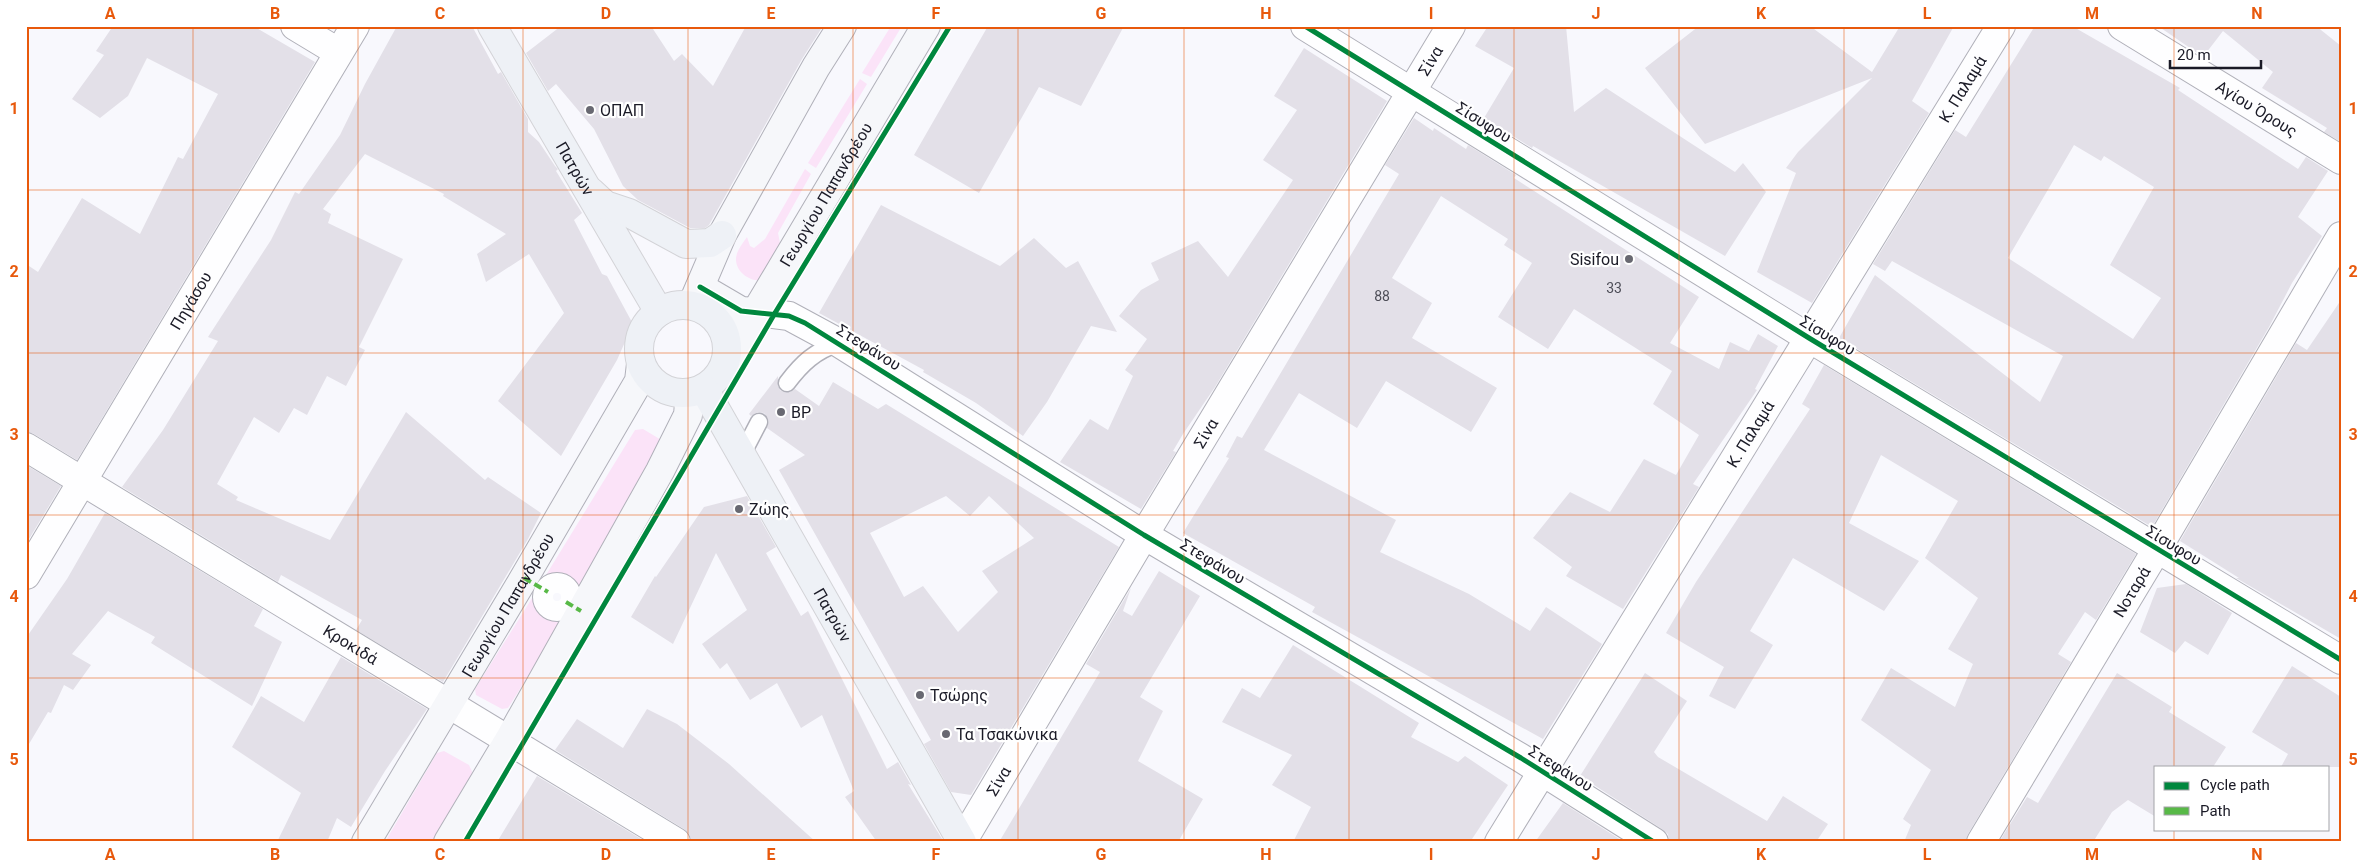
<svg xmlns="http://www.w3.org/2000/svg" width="2367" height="868" viewBox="0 0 2367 868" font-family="Roboto,sans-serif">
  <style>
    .green { fill: #fbe3f8 }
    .building { fill: #e3e0e8; fill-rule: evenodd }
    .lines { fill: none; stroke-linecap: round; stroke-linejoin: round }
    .lane-casing { stroke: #b0b0b9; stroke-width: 19 }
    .street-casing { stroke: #b0b0b9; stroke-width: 30 }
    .secondary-casing { stroke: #b0b0b9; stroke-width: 30 }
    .primary-casing { stroke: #d3d3d7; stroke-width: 30 }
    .lane { stroke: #fefeff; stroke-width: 16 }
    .street { stroke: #fefeff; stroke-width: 28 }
    .secondary { stroke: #f6f7fa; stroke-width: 28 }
    .primary { stroke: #eef1f6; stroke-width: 28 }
    .quiet { stroke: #58b947; stroke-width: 4; stroke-dasharray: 8 4; stroke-linecap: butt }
    .cycleway-casing { stroke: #fff; stroke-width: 8 }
    .cycleway { stroke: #00873e; stroke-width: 5 }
    .grid { fill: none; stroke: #e8590c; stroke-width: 1; stroke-opacity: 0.55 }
    .poi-dot { fill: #686871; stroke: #fff; stroke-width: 2 }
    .labels { text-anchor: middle; stroke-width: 4.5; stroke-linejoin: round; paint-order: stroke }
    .number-label { font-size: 14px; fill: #4e4e58 }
    .street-label { font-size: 16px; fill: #1a1a26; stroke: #fff }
    .poi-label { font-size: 16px; fill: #1a1a26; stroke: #fff; text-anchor: start }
    .neatline { fill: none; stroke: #e8590c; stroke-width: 2 }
    .grid-label { font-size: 16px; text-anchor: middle; font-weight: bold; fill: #e8590c }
  </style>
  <rect width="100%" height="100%" fill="#f8f8fd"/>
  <path class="green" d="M891,26H902L871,77L862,73Z
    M860,79L867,84L816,168L808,163Z
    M805,169L811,174L778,233L782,253L764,280C752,283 735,273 736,258C737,250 743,243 747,237L750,246L754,248L765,239Z
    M643,429L663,441L577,597C569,582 561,579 543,580L635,430Z
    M534,595C543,606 550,617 566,616L508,708L502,709L476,695L475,689Z
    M444,751L469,765L474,776L435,842H385L437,753Z"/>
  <path class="building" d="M113,26H253L315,62L77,460L34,434L26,431V264L38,272L82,198L140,234L178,157L183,159L218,94L147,58L128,96L100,118L72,99L104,55L96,51Z
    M397,26H472L498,74L501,72L528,119V132L539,142L555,166L558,169L556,171L582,213L574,220L602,274L607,276L633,324L617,360L561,456L498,401L564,313L529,254L486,282L477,254L506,234L443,196L444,194L365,154L323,209L331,214L328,223L403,259L359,347L365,350L346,386L327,376L307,415L294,408L279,433L254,417L217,484L238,497L236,500L330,540L406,412L485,480L488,477L541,513L528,539L443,682L356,630L362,620L281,575L278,582L122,487L163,430L218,341L208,337L271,240L295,192L299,194L340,135L365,84Z
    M561,26H651L674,61L682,54L713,86L746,26H823L802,59L709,225L705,228H690L638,200L623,186L594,129L556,84L548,91L526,53Z
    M988,26H1124L1081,106L1039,87L979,193L914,155Z
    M1488,26H1566L1574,112L1606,88L1735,172L1743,163L1766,192L1725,256L1533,146L1532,148L1484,118L1514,68L1475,46Z
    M1699,26H1810L1872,72L1900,26H1954L1912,101L1929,113L1812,303L1757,272L1796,173L1786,168L1798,152L1872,78L1705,144L1645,68Z
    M2035,26H2072L2180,88L2178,90L2298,169L2306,157L2328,171L2298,217L2322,236L2292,283L2269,327L2152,527L1839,338L1875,275L2040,402L2063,356L1892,261L1885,271L1873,264L1955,130L1966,137ZM2074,145L2101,161L2104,156L2154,187L2110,265L2161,298L2133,339L2008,258Z
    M2158,26H2316L2341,46V142L2324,132L2327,128L2262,88L2273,72L2223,31L2203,57Z
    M1304,48L1387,101L1215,387L1183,434L1173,451L1176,452L1141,509L1060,462L1090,419L1108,430L1133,376L1125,370L1147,339L1119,316L1141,290L1159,280L1151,263L1198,241L1228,277L1293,180L1263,160L1297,110L1274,96Z
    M1414,118L1433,131L1434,128L1466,149L1468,145L1516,175L1514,178L1699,297L1670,343L1719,369L1730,342L1749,351L1758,334L1778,346L1755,389L1757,390L1693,484L1699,487L1623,609L1566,576L1572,567L1533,538L1570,492L1610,512L1644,459L1676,475L1699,435L1653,404L1672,371L1574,309L1548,349L1498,317L1532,263L1504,245L1508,239L1441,196L1392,278L1432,303L1412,338L1497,388L1471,432L1386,381L1357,428L1299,393L1264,450L1396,520L1380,552L1469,594L1530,631L1546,607L1602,644L1543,739L1312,612L1315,607L1183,533L1229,458L1226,457L1237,436L1242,438L1399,174L1385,165Z
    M881,205L1000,266L1034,238L1066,268L1078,261L1117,332L1091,326L1047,402L1023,436L976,403L923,372L924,370L819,313Z
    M2341,300V639L2236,578H2239L2180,541L2296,343L2307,350Z
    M1824,365L2136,554L2096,620L2085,612L2058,654L2071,662L1968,834L1965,842H1904L1911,825L1903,819L1931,770L1861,720L1891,668L1955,707L1973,664L1948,649L1978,598L1925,558L1958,501L1881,455L1849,523L1919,561L1884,611L1793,558L1750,631L1773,645L1735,709L1709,696L1724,667L1666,633L1696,582L1810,409L1802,404Z
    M778,376V386L781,391L790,392L795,389L819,406L833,382L878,409L886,404L1119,547L971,795L951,792L924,744L931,740L779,470L805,455L767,428L769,421L764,413L758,412L751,416L749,414ZM946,496L970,516L989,496L1034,538L982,571L998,592L958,632L923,586L904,597L870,533Z
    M26,465L61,486L26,544Z
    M747,496L776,547L766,553L801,616L808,611L887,769L898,762L911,785L908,784L944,842H877L845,797L854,791L822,715L801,728L777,683L750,700L727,663L720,669L702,644L747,610L716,553L673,644L631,617L655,576L656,577L704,507Z
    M105,513L263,609L254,626L282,642L252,706L151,643L155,637L108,611L72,654L91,665L73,690L64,685L51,713L48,712L26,749V638L67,579Z
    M1159,571L1200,596L1140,697L1163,711L1138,761L1203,799L1178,842H999L1100,672L1086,664L1131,588L1123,611L1132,616Z
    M2186,584L2232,613L2208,655L2185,641L2175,653L2140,632L2157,588Z
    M1293,645L1419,723L1411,737L1458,762L1465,756L1508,785L1470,842H1293L1311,807L1272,785L1292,755L1222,722L1242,688L1260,698Z
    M341,657L427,709L385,771L351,827L337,818L327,842H277L301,793L232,747L261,696L304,722Z
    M2292,666L2341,697V767H2281L2288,754L2252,732Z
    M1645,673L1687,701L1654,752L1658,757L1767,821L1783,796L1828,824L1816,842H1669L1668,834L1662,829L1580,776Z
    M2117,673L2172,707L2169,712L2226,747L2213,767H2156V817L2128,800L2112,812L2093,842H1999L2027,797L2038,803Z
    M647,709L677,724L729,764L816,842H692L689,834L684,829L555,750L577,719L623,748Z
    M537,776L646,842H497Z
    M1563,803L1624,842H1535Z"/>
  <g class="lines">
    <g class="lane-casing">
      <path id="lane" d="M787,383C802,363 815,351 839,343
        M744,459L747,445L759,422"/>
    </g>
    <g class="street-casing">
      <g id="street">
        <path d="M295,26L338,52"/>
        <path d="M1305,26L1809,338L2341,660"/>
        <path id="s1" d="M2122,26L2341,160"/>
        <path d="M756,312L789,316L839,343L1144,535L1521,758L1654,842"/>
        <path id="s2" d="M26,447L676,842"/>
        <path id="s3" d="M26,575L355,26"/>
        <circle cx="557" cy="597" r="10"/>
        <path id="s4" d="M962,842L1144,535L1451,26"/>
        <path id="s5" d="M1499,842L2001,26"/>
        <path id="s6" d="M1981,842L2157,549L2341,236"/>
      </g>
    </g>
    <g class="secondary-casing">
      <g id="secondary">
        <path d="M700,287L741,311L756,312"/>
        <path d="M692,305L722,235L816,67L842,26"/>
        <path id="s7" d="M726,362L926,26"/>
        <path id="s8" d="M366,842L524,578L639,381L641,364"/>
        <path d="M448,842L509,740L660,471L688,415L689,403L694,392"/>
      </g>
    </g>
    <g class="primary-casing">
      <g id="primary">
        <path id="s9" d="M492,26L659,312"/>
        <path d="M591,192L605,205L629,213L686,244L710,243L722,235"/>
        <circle cx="683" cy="349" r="44"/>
        <path id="s10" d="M704,389L962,842"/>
      </g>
    </g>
    <use href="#lane" class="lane"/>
    <use href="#street" class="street"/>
    <use href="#secondary" class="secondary"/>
    <use href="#primary" class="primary"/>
    <path class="quiet" d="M524,578L548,592
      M566,602L581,611"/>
    <g class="cycleway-casing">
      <path id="cycleway" d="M1305,26L1809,338L2341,660
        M700,287L741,311L789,316L805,323L1144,535L1521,758L1654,842
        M465,842L775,313L950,26"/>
    </g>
    <use href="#cycleway" class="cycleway"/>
  </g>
  <path class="grid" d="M193,26V842M358,26V842M523,26V842M688,26V842M853,26V842M1018,26V842M1184,26V842M1349,26V842M1514,26V842M1679,26V842M1844,26V842M2009,26V842M2174,26V767M26,190H2341M26,353H2341M26,515H2341M26,678H2341M2174,829V842"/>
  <g class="poi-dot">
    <circle cx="590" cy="110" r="5"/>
    <circle cx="1629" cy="259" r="5"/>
    <circle cx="781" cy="412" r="5"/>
    <circle cx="739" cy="509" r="5"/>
    <circle cx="920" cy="695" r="5"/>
    <circle cx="946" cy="734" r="5"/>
  </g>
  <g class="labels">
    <g class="number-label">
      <text x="1614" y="293">33</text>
      <text x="1382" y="301">88</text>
    </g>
    <g class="street-label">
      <text dy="6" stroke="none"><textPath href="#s4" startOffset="911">Σίνα</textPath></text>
      <text dy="6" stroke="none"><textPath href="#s5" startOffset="884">Κ. Παλαμά</textPath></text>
      <text dy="6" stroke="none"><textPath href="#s1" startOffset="158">Αγίου Όρους</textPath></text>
      <text transform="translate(1484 122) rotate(32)" y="6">Σίσυφου</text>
      <text dy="6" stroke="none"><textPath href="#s9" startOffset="165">Πατρών</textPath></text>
      <text dy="6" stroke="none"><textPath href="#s7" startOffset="195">Γεωργίου Παπανδρέου</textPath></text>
      <text dy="6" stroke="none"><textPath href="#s3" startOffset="320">Πηγάσου</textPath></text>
      <text transform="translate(1828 335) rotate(31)" y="6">Σίσυφου</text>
      <text transform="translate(869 347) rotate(32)" y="6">Στεφάνου</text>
      <text dy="6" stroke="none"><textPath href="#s4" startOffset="476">Σίνα</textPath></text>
      <text dy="6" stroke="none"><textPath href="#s5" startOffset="479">Κ. Παλαμά</textPath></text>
      <text transform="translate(2174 545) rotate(31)" y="6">Σίσυφου</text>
      <text transform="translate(1213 561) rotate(31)" y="6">Στεφάνου</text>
      <text dy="6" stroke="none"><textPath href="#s6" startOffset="292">Νοταρά</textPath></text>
      <text dy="6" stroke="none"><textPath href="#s8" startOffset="276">Γεωργίου Παπανδρέου</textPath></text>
      <text dy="6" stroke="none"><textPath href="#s10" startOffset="260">Πατρών</textPath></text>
      <text dy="6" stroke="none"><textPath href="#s2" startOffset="380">Κροκιδά</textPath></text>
      <text transform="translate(1561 768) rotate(32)" y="6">Στεφάνου</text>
      <text dy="6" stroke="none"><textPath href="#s4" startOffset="71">Σίνα</textPath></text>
    </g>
    <g class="poi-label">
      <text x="600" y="116">ΟΠΑΠ</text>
      <text x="1619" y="265" text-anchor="end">Sisifou</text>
      <text x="791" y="418">BP</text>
      <text x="749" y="515">Ζώης</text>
      <text x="930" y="701">Τσώρης</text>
      <text x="956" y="740">Τα Τσακώνικα</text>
    </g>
  </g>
  <rect width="2367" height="868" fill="none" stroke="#ffffff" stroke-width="55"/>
  <rect x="2154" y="766" width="175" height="65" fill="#ffffff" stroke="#a3a3a8"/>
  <rect x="2164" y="782" width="25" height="8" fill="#00873e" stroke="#a3a3a8"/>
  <text x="2200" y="790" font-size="15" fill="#1a1a26">Cycle path</text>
  <rect x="2164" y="807" width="25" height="8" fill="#58b947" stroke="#a3a3a8"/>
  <text x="2200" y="816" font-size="15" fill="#1a1a26">Path</text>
  <path d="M2170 60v8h91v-8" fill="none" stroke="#1a1a26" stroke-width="2.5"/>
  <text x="2177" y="60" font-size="15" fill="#1a1a26" stroke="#ffffff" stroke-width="4" paint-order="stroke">20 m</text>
  <rect x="28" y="28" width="2312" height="812" class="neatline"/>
  <g class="grid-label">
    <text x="110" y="19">A</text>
    <text x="275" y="19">B</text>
    <text x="440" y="19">C</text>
    <text x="606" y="19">D</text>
    <text x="771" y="19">E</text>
    <text x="936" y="19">F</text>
    <text x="1101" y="19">G</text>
    <text x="1266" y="19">H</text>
    <text x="1431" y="19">I</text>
    <text x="1596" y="19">J</text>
    <text x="1761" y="19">K</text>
    <text x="1927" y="19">L</text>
    <text x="2092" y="19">M</text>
    <text x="2257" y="19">N</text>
    <text x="14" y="114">1</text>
    <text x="2353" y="114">1</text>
    <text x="14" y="277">2</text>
    <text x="2353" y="277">2</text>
    <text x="14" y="440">3</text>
    <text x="2353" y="440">3</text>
    <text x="14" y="602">4</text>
    <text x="2353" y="602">4</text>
    <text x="14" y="765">5</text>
    <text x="2353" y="765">5</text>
    <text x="110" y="860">A</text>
    <text x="275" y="860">B</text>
    <text x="440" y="860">C</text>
    <text x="606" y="860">D</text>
    <text x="771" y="860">E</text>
    <text x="936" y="860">F</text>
    <text x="1101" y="860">G</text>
    <text x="1266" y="860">H</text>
    <text x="1431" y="860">I</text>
    <text x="1596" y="860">J</text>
    <text x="1761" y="860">K</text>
    <text x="1927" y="860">L</text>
    <text x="2092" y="860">M</text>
    <text x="2257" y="860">N</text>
  </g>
</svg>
